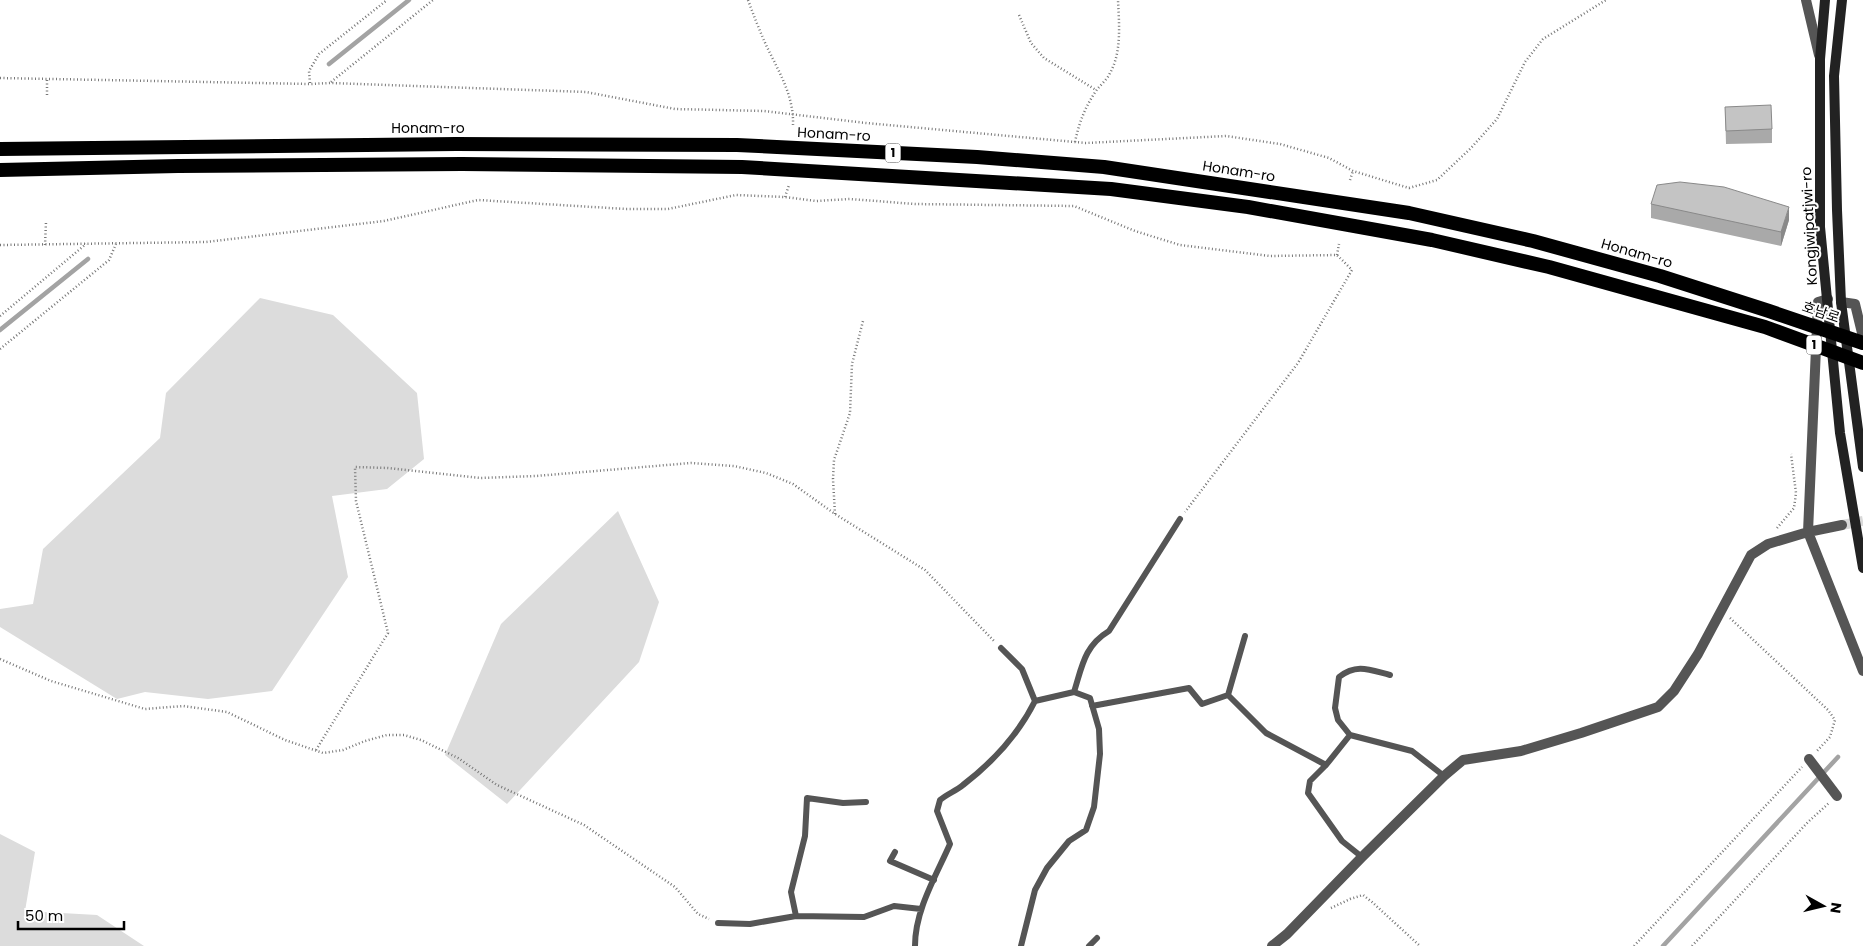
<svg xmlns="http://www.w3.org/2000/svg" width="1863" height="946" viewBox="0 0 1863 946" font-family="Poppins,'Noto Sans KR',sans-serif">
  <style>
    .green { fill: #dcdcdc }
    .lines { fill: none; stroke-linecap: round; stroke-linejoin: round }
    .stream { stroke: #a3a3a3; stroke-width: 4.5 }
    .minor-tunnel { stroke: #d9d9d9; stroke-width: 10; stroke-dasharray: 10 5; stroke-linecap: butt }
    .path { stroke: #777; stroke-width: 2.5; stroke-dasharray: 1 2.5; stroke-linecap: butt }
    .service { stroke: #555; stroke-width: 6 }
    .minor { stroke: #555; stroke-width: 10 }
    .secondary { stroke: #222; stroke-width: 10 }
    .trunk { stroke: #000; stroke-width: 14 }
    .wall { fill: #a9a9a9 }
    .shaded-wall { fill: #898989 }
    .building { fill: #c4c4c4; stroke: #898989 }
    .labels { text-anchor: middle; stroke-width: 4; stroke-linejoin: round; paint-order: stroke }
    .shield { fill: #fff; stroke: #4c4c4c; stroke-width: 1 }
    .shield-label { font-size: 12px; font-weight: bold; fill: #000 }
    .street-label { font-size: 14px; fill: #000; stroke: #fff }
  </style>
  <rect width="100%" height="100%" fill="#fff"/>
  <path class="green" d="M260,298L333,315L417,393L424,459L387,489L332,496L348,577L272,691L208,699L145,692L117,699L0,627V609L33,604L43,549L160,438L166,393Z
    M618,511L659,602L639,662L507,804L445,755L501,624Z
    M0,834L35,852L25,911L97,915L144,946H0Z"/>
  <g class="lines">
    <path class="stream" d="M329,64L409,0
      M0,330L88,259
      M1663,946L1838,757"/>
    <path class="minor-tunnel" d="M1842,525L1863,521"/>
    <path class="path" d="M748,0C754,16 760,32 767,47C779,72 794,96 793,125
      M1019,15L1031,43L1044,58L1096,90
      M0,78L310,84L330,83L586,92L675,109L764,111L866,123L1086,143L1226,136L1280,144L1329,158L1353,171L1409,188L1437,180L1471,148L1497,119L1525,62L1543,39L1606,0
      M47,80V96
      M331,82L433,0
      M310,83L309,71L319,54L387,0
      M1075,142C1079,123 1085,107 1096,91C1100,85 1107,80 1110,73C1122,52 1119,23 1118,0
      M1350,180L1353,171
      M785,197L789,185
      M0,245L206,242L384,221L478,200L626,209H668L736,195L785,197L816,201L850,199L915,204L1074,206L1135,231L1180,245L1270,256L1337,255L1352,270L1298,363L1185,512
      M45,245L46,222
      M1337,255L1339,244
      M0,316L86,244
      M0,349L109,260L116,244
      M835,514L833,479L834,460L850,413L852,364L863,321
      M1777,528L1794,508L1796,493L1791,454
      M1730,618L1828,710L1835,720L1830,737L1816,752
      M0,659L51,681L145,709L183,706L227,712L285,740L323,753L343,750L365,741L387,735H404L421,740L458,758L497,785L584,825L675,887L698,914L709,919
      M316,750L388,633L356,501L355,467L388,468L481,478L536,476L691,463L734,466L766,473L793,484L835,514L925,570L995,642
      M1331,908L1350,899L1363,895L1372,902L1420,946
      M1634,946L1802,767
      M1692,946L1808,822L1829,803"/>
    <path class="service" d="M1001,648L1022,669L1035,701L1074,692L1090,698L1099,729L1100,754L1094,807L1086,830L1069,841L1047,868L1035,890L1021,946
      M1390,675C1370,670 1357,663 1339,677L1335,708L1338,720L1350,735L1412,751L1444,776
      M1074,692C1082,667 1084,646 1109,631L1180,519
      M1228,695L1245,636
      M1092,706L1189,688L1202,704L1228,695L1266,733L1326,765
      M1350,735L1326,765L1310,781L1308,793L1342,841L1362,857
      M866,802L843,803L807,798L805,836L791,892L796,916L864,917L894,906L921,909
      M895,852L890,861L934,880
      M718,923L750,924L796,916
      M915,946C915,910 936,876 950,844L937,811L940,800C947,794 956,791 963,785C993,762 1018,735 1035,701
      M1089,946L1097,938"/>
    <path class="minor" d="M1806,0L1819,55
      M1828,299L1818,302L1808,532L1863,671
      M1841,302L1855,304L1863,337
      M1809,759L1837,796
      M1272,946L1287,934L1362,857L1444,776L1463,760L1521,751L1581,733L1658,707L1674,691L1698,654L1751,555L1768,544L1808,532L1842,525"/>
    <path class="secondary" d="M1825,0L1820,59V227L1840,433L1863,568
      M1842,0L1834,76L1837,210L1841,302L1863,467"/>
    <path class="trunk" d="M0,149L456,144L737,145L977,157L1104,167L1409,213L1533,241L1660,276L1769,311L1863,343
      M0,170L178,166L462,164L742,167L1111,189L1248,207L1432,240L1549,267L1765,327L1863,363"/>
  </g>
  <path class="wall" d="M1725,107L1772,129V143L1726,144Z
    M1651,204L1789,220L1781,246L1651,218Z"/>
  <path class="shaded-wall" d="M1789,207V220L1781,246V232Z"/>
  <path class="building" d="M1771,105L1772,129L1726,131L1725,107Z
    M1680,182L1724,187L1789,207L1781,232L1651,204L1657,185Z"/>
  <g class="labels">
    <g class="shield">
      <rect x="885.5" y="143.5" width="15" height="19" rx="4"/>
      <rect x="1806.5" y="335.5" width="15" height="19" rx="4"/>
    </g>
    <g class="shield-label">
      <text x="893" y="157">1</text>
      <text x="1814" y="349">1</text>
    </g>
    <g class="street-label">
      <text x="428" y="133">Honam-ro</text>
      <text transform="translate(834 134) rotate(3)" y="5">Honam-ro</text>
      <text transform="translate(1239 171) rotate(9)" y="5">Honam-ro</text>
      <text transform="translate(1809 226) rotate(-93)" y="5">Kongjwipatjwi-ro</text>
      <text transform="translate(1637 253) rotate(16)" y="5">Honam-ro</text>
      <text transform="translate(1821 312) rotate(19)" y="5">호남로</text>
    </g>
  </g>
  <g transform="translate(1823 906) rotate(98)" stroke="#ffffff" stroke-width="4" paint-order="stroke">
  <path d="M0-4L9 19L0 12L-9 19Z" fill="#000000"/>
  <text y="-8" font-size="14" font-weight="bold" text-anchor="middle" fill="#000000">N</text>
  </g>
  <path d="M18 921v8h106v-8" fill="none" stroke="#000000" stroke-width="2.5"/>
  <text x="25" y="921" font-size="15" fill="#000000" stroke="#ffffff" stroke-width="4" paint-order="stroke">50 m</text>
</svg>
